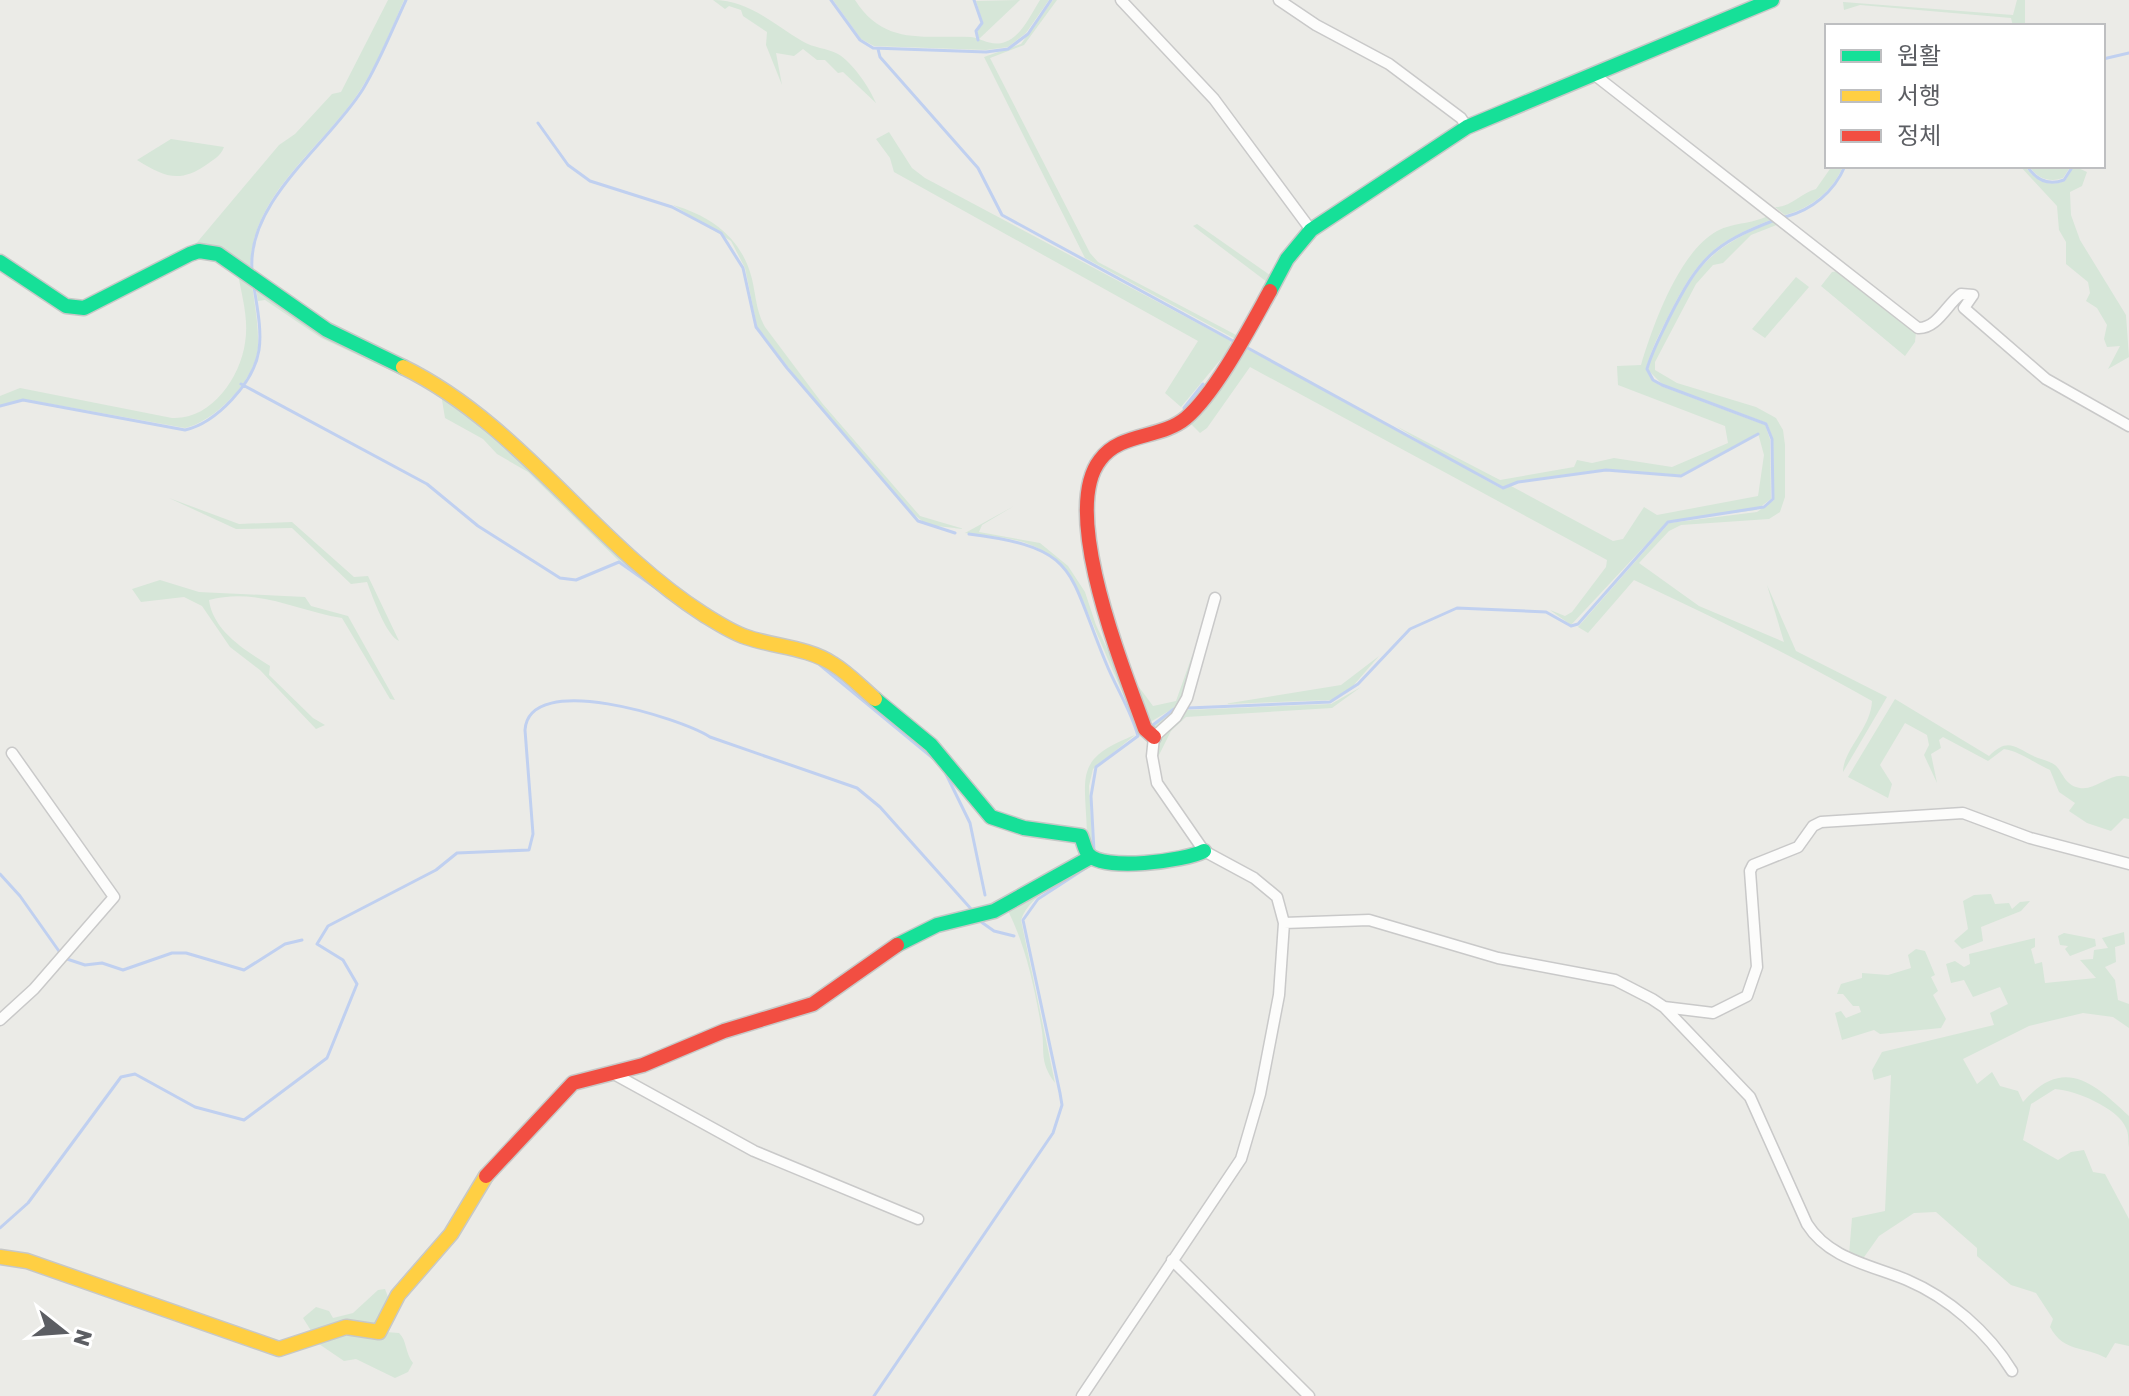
<svg xmlns="http://www.w3.org/2000/svg" width="2129" height="1396" viewBox="0 0 2129 1396" font-family="Rubik,'Noto Sans KR',sans-serif">
  <style>
    .green { fill: #d6e6d8 }
    .lines { fill: none; stroke-linecap: round; stroke-linejoin: round }
    .stream { stroke: #c0d0f0; stroke-width: 3 }
    .street-casing { stroke: #c9c9c9; stroke-width: 13 }
    .fast-casing { stroke: #c7c8c7; stroke-width: 17 }
    .slow-casing { stroke: #c7c8c7; stroke-width: 17 }
    .jam-casing { stroke: #c7c8c7; stroke-width: 17 }
    .street { stroke: #fcfcfb; stroke-width: 10 }
    .fast { stroke: #16e098; stroke-width: 14 }
    .slow { stroke: #ffcf43; stroke-width: 14 }
    .jam { stroke: #f24e42; stroke-width: 14 }
  </style>
  <rect width="100%" height="100%" fill="#ebebe7"/>
  <path class="green" d="M388,0H404C391,30 379,61 361,89C324,148 245,197 251,274L234,260L189,252L279,145L295,134L332,94L341,92Z
    M713,0C749,0 773,24 802,41C813,48 827,48 838,54C853,63 869,87 876,103L843,72L838,73L825,60H817L803,49L794,56L776,53L782,85L766,45L767,32L743,16L741,10L729,6L725,9Z
    M833,0H855C884,46 924,35 971,37C981,38 991,47 1005,42C1022,36 1031,14 1040,0H1049L1026,33L1008,47L986,50L874,46L861,39Z
    M1020,0L979,39L977,32L983,23L976,1Z
    M1053,0H1057L1024,45L990,58L1090,253L1098,262L1238,336L1267,282L1193,226L1197,224L1274,278L1237,340L1085,258L984,57L1021,44Z
    M2017,0H2025V26H2013L2011,18L1860,5L1844,10L1843,2L2013,15Z
    M889,132L912,168L925,178L1231,341L1227,352L1181,407L1165,393L1198,341L894,172L890,158L876,139Z
    M171,139L224,147C220,157 214,159 206,165C179,184 163,176 137,160Z
    M1832,166H1843C1833,191 1811,208 1785,215L1775,207C1790,208 1801,193 1816,189Z
    M2020,166H2025C2035,181 2048,187 2065,181L2074,166L2087,172L2082,186L2070,192L2071,215L2080,240L2126,315L2129,357L2108,369L2120,346L2107,347L2104,339L2107,325L2097,308L2086,301L2090,293L2088,282L2066,264V242L2059,230L2057,206Z
    M2029,166H2071L2063,178C2049,183 2037,178 2029,166Z
    M673,205C711,216 742,238 752,279C756,296 756,311 765,327L822,403L920,516L964,529L927,525L911,512L820,408L757,327L745,268L731,241Z
    M1771,214L1776,218C1713,242 1698,257 1668,317C1659,334 1651,350 1646,369L1653,381L1661,386L1765,425L1770,439L1771,499L1756,510L1668,521L1571,625L1550,610L1565,616L1572,612L1606,567L1607,560L1250,367L1207,428L1200,433L1189,422L1244,347L1502,489L1511,486L1613,541L1623,539L1644,507L1657,515L1758,496L1764,455L1758,433L1681,475L1606,469L1518,481L1503,487L1464,469L1396,426L1500,480L1574,467L1577,460L1592,463L1614,458L1672,467L1728,443L1725,426L1618,385L1617,366L1641,365C1653,325 1679,252 1717,231C1734,222 1756,224 1771,214Z
    M1775,221L1779,224L1751,235L1723,263L1713,265L1696,284L1655,362V370L1677,383L1756,407L1776,418L1783,430L1785,445V497L1780,512L1769,519L1681,525L1669,531L1639,563L1699,606L1784,642L1767,585L1796,651L1887,697L1843,772C1843,750 1871,728 1872,701C1795,657 1715,618 1634,580L1588,633L1578,627L1669,523L1757,512L1774,500L1773,439L1767,423L1662,384L1648,370L1652,354C1690,281 1693,253 1775,221Z
    M1840,271L1916,332L1915,342L1905,356L1821,286L1832,272Z
    M238,274L251,278C254,301 259,325 258,348C255,380 216,421 185,428L23,399L0,405V396L20,388L172,418C211,420 240,378 245,343C249,319 242,297 238,274Z
    M1796,277L1809,287L1765,338L1752,329Z
    M256,288L434,381L695,614L619,561L528,472L497,454L483,439L445,418L441,394L321,338L265,300L258,301Z
    M169,498L239,524L292,522L354,577L368,576L399,641C386,635 373,598 367,582L351,584L292,528L236,529Z
    M1014,506L982,525L979,532L1040,543L1068,566L1085,592L1096,625L1129,695L1140,734L1076,585C1046,539 1016,539 965,533Z
    M160,580L199,592L305,597L311,606L348,616L395,700L390,699L342,618C297,611 257,587 209,600C213,631 245,650 270,666L269,675L313,718L325,725L316,729L260,670L230,647L202,606L184,597L141,602L132,589Z
    M1115,625L1136,683L1153,706L1176,701L1192,656L1195,657L1179,708L1153,732L1149,730L1174,708L1147,724Z
    M1379,656L1353,686L1332,700L1224,704L1341,685Z
    M1361,687L1332,708L1186,717L1171,731L1156,761L1158,743L1187,710L1331,704Z
    M1895,699L1989,756C2009,736 2015,748 2038,758C2044,760 2049,761 2055,765C2063,772 2064,783 2076,787C2095,794 2109,770 2129,777V819L2124,818L2111,831L2087,823L2069,811L2075,803L2059,792L2050,770C2036,764 2019,751 2004,749L1988,761L1943,737L1939,740L1941,748L1931,754L1937,783L1924,755L1929,745L1927,735L1905,723L1880,765L1892,784L1888,798L1848,777Z
    M1135,735L1093,769L1089,786L1093,854L1083,835L1087,833C1085,774 1074,759 1135,735Z
    M1093,862C1071,879 1030,892 1021,920L1055,1083C1038,1060 1046,1051 1041,1025C1034,985 1025,943 1006,907Z
    M1991,894L1995,904L2009,903L2012,909L2020,902L2030,901L2021,911L1981,927L1983,941L1962,949L1954,941L1968,929L1963,901L1974,895Z
    M2124,932L2125,944L2115,947L2116,962L2105,967L2115,980L2118,1000L2129,1004V1028L2113,1017L2083,1013L2029,1026L1963,1059L1977,1084L1992,1072L2000,1086L2018,1091L2023,1102C2063,1056 2093,1082 2129,1116V1147C2128,1141 2129,1134 2126,1128C2118,1108 2075,1090 2055,1089L2031,1104L2023,1140L2058,1160L2071,1152L2084,1150L2093,1172L2105,1174L2129,1219V1346L2115,1343L2106,1358C2085,1346 2064,1353 2050,1327L2053,1319L2036,1293L2011,1285L1977,1256V1248L1936,1212L1914,1213L1879,1236L1862,1260L1849,1255L1852,1218L1885,1211L1891,1075L1874,1080L1872,1070L1882,1052L1994,1025L1990,1013L2008,1004L2000,987L1973,997L1964,980L1951,983L1946,964L1955,961L1964,967L1970,964L1969,954L2035,938V947L2031,949L2035,964L2042,962L2045,983L2096,978L2080,960L2093,959L2094,950L2108,948L2102,938Z
    M2064,933L2095,939L2096,946L2070,956L2065,949L2068,946L2060,945L2058,936Z
    M1916,949L1925,951L1935,975L1931,977L1938,991L1933,995L1946,1019L1941,1028L1880,1034L1874,1030L1842,1040L1835,1013L1841,1011L1846,1018L1861,1012L1859,1006H1853L1843,994H1837L1841,984L1862,978V973L1888,975L1911,968L1908,955Z
    M385,1289L391,1305L381,1327L315,1337L303,1318L316,1307L329,1311L333,1318L353,1313L378,1290Z
    M345,1329L399,1333C407,1340 405,1353 413,1363L408,1372L395,1378L356,1359L344,1361L316,1342Z"/>
  <g class="lines">
    <path class="stream" d="M831,0L860,40L873,48L986,52L1008,49L1028,34L1051,0
      M974,0L982,23L976,31L978,40
      M878,49L880,57L978,168L1002,215L1235,342L1230,350
      M2103,59L2129,53
      M538,123L568,165L590,181L672,207L721,233L743,268L756,327L787,368L918,521L955,533
      M2027,166C2036,180 2048,186 2064,180L2073,166
      M1785,217C1812,210 1834,192 1845,166
      M252,270C247,200 329,144 363,89C380,61 392,30 406,0
      M1246,347L1503,488L1518,482L1606,470L1681,476L1758,434
      M241,384L427,484L478,526L560,578L576,580L619,562L694,615
      M0,406L23,400L185,430C216,423 254,383 259,350C262,330 257,307 254,287
      M1184,408L1203,384
      M969,534C1080,548 1067,570 1106,663C1116,688 1131,710 1138,736L1096,767L1091,796L1094,851
      M705,622L733,638
      M820,665L934,759
      M1188,708L1330,702L1358,684L1410,629L1457,608L1546,612L1571,626L1578,624L1668,522L1764,507L1773,499L1772,439L1766,424L1662,385L1653,380L1647,369C1652,351 1661,335 1669,318C1699,259 1712,244 1775,220
      M1149,728L1174,709
      M946,774L970,823L985,895
      M0,874L20,896L61,954
      M977,919L994,931L1014,936
      M67,959L85,965L102,963L123,970L172,953H186L244,970L285,944L302,940
      M0,1228L28,1203L121,1077L135,1074L195,1107L244,1120L327,1058L357,984L343,960L317,944L328,926L436,870L457,853L529,850L533,834L525,730C529,670 680,718 710,737L857,788L880,807L972,910
      M874,1396L1053,1133L1062,1105L1060,1093L1023,920L1038,899L1092,864"/>
    <g class="street-casing">
      <path id="street" d="M1121,0L1214,99L1311,230
        M1279,0L1316,25L1389,64L1461,118L1467,127
        M1596,76L1918,328C1937,329 1947,304 1961,294L1973,295
        M1973,295L1964,308L2046,379L2129,426
        M1284,923L1369,920L1498,958L1615,980L1652,999L1664,1007L1750,1097L1807,1224C1829,1259 1871,1265 1907,1280C1949,1298 1988,1332 2012,1371
        M1664,1007L1713,1013L1747,996L1757,967L1750,871L1753,865L1798,847L1813,826L1821,822L1963,813L2030,838L2129,864
        M0,1020L34,989L114,897L12,753
        M614,1074L754,1151L918,1219
        M1172,1260L1309,1396
        M1082,1396L1241,1159L1260,1094L1279,995L1284,923L1277,897L1254,878L1204,851L1157,783L1152,756L1154,737L1176,717L1187,698L1215,598"/>
    </g>
    <g class="fast-casing">
      <path id="fast" d="M0,262L66,306L84,308L190,254L199,251L218,254L327,330L403,367
        M1270,291L1287,259L1311,230L1467,127L1772,0
        M875,699L931,745L991,817L1024,828L1081,836C1083,841 1085,850 1088,854C1103,872 1185,861 1204,851
        M897,945L937,925L994,911L1091,857"/>
    </g>
    <g class="slow-casing">
      <path id="slow" d="M403,367C520,424 594,544 703,614C716,622 731,632 746,637C774,647 807,647 833,664C848,673 861,687 875,699
        M0,1257L27,1261L279,1349L346,1327L379,1332L398,1295L451,1234L486,1176"/>
    </g>
    <g class="jam-casing">
      <path id="jam" d="M1154,737L1145,729C1125,672 1059,513 1100,460C1120,432 1161,439 1186,418C1217,391 1250,327 1270,291
        M486,1176L573,1083L643,1065L724,1031L813,1004L897,945"/>
    </g>
    <use href="#street" class="street"/>
    <use href="#fast" class="fast"/>
    <use href="#slow" class="slow"/>
    <use href="#jam" class="jam"/>
  </g>
  <rect x="1825" y="24" width="280" height="144" fill="#ffffff" stroke="#bebfc1" stroke-width="2"/>
  <rect x="1841" y="50" width="40" height="12" fill="#16e098" stroke="#bebfc1" stroke-width="2"/>
  <text x="1897" y="64" font-size="24" fill="#5c5e63">원활</text>
  <rect x="1841" y="90" width="40" height="12" fill="#ffcf43" stroke="#bebfc1" stroke-width="2"/>
  <text x="1897" y="104" font-size="24" fill="#5c5e63">서행</text>
  <rect x="1841" y="130" width="40" height="12" fill="#f24e42" stroke="#bebfc1" stroke-width="2"/>
  <text x="1897" y="144" font-size="24" fill="#5c5e63">정체</text>
  <g transform="translate(64 1332) rotate(107)" stroke="#ffffff" stroke-width="6" paint-order="stroke">
  <path d="M0-6L14 30L0 20L-14 30Z" fill="#5c5e63"/>
  <text y="-12" font-size="22" font-weight="bold" text-anchor="middle" fill="#5c5e63">N</text>
  </g>
</svg>
